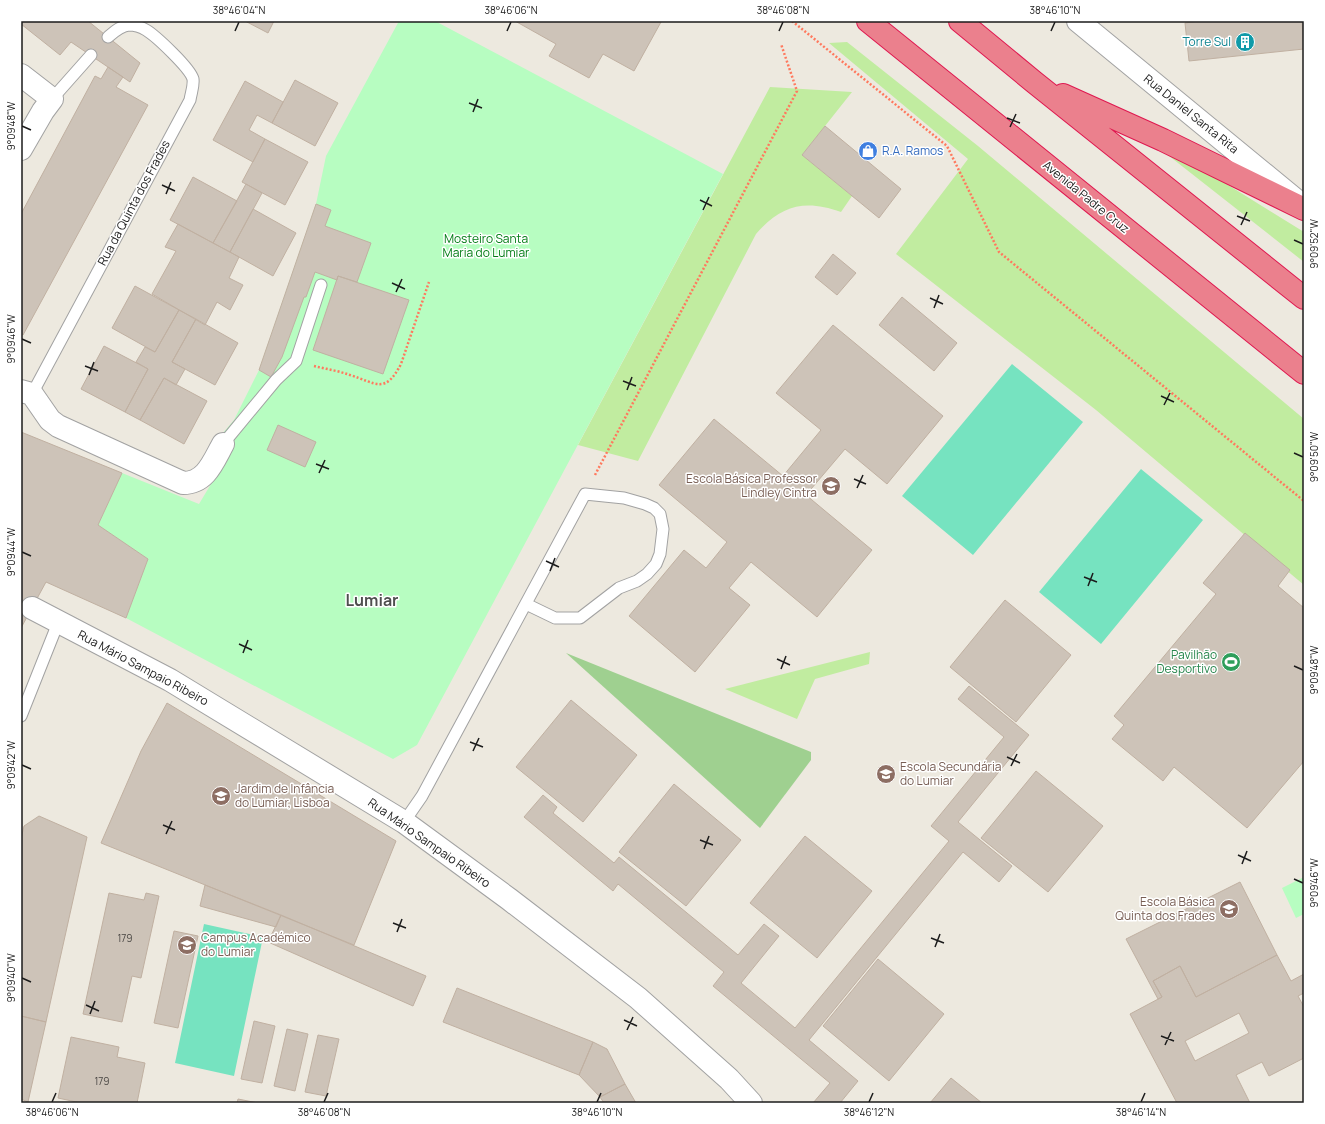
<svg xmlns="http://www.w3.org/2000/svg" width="1325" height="1124" viewBox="0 0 1325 1124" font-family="Manrope,sans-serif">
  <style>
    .grass { fill: #c1eca0 }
    .forest { fill: #9fd090 }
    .park { fill: #b7fdc1 }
    .pitch { fill: #76e3c0 }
    .building { fill: #cdc3b8; stroke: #c0b0a1; fill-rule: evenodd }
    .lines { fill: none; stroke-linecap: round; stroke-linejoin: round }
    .lane-casing { stroke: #a2a2a2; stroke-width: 13 }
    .street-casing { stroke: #a2a2a2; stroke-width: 24 }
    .highway-casing { stroke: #df1850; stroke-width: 24 }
    .path { stroke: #ff795e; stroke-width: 2.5; stroke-dasharray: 2 2; stroke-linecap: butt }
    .lane { stroke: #fff; stroke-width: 11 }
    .street { stroke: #fff; stroke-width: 22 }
    .highway { stroke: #eb808d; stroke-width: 22 }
    .ticks { fill: none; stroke: #1b1b1b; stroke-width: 1.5 }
    .labels { text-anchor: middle; stroke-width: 3; stroke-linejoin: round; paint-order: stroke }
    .number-label { font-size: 10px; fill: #484542 }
    .culture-label { font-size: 12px; fill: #0d838f; stroke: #fff; text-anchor: end }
    .street-label { font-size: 12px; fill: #1b1b1b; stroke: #fff }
    .shop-label { font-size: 12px; fill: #366cbe; stroke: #fff; text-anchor: start }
    .park-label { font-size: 12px; fill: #047d16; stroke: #fff }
    .education-label { font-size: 12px; fill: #785e54; stroke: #fff; text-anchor: start }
    .leisure-label { font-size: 12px; fill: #27864d; stroke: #fff; text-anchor: end }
    .district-label { font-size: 16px; font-weight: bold; fill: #4e4e4e; stroke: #fff }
    .neatline { fill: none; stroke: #1b1b1b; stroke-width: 1.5 }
    .ticks-label { font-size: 10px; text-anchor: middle; fill: #1b1b1b }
  </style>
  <rect width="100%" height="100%" fill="#ede9df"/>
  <path class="grass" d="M847,42L978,146L1304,419V585L1096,410L896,254L968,159L829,43Z
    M770,87L852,92L802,155L852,196L841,212C805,199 781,205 756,234L638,461L578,445Z
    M1162,144L1304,232V262L1164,152Z
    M870,652L869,664L815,679L797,719L725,689Z"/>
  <path class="forest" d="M566,653L811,752V760L760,828Z"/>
  <path class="park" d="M399,21H435L723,174L417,745L393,759L126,618L148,559L98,525L122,473L199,504L232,449L217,440L234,420L259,370L316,204L326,156Z
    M1304,877V914L1296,918L1282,888Z"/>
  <path class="pitch" d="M1012,364L1083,422L973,555L902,496Z
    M1141,469L1203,520L1101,644L1039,592Z
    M204,924L263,937L234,1076L175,1063Z"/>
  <path class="building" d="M21,21H88L140,63L130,82L71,42L60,55L21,24Z
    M245,21H274L268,33Z
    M515,21H659L661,22L634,71L603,54L589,78L549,56L556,44Z
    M1199,21H1302L1304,49L1189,61L1185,23Z
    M108,67L123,77L116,87L148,105L23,335L21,334V214L95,76L101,79Z
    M295,80L338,103L315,146L272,123Z
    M245,81L283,102L272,123L257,115L249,130L265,139L253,162L213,140Z
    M825,126L901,189L879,218L802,155Z
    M265,139L308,162L285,205L242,182Z
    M193,177L237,201L213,243L170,220Z
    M246,184L262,193L230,252L213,243Z
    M316,204L331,210L325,226L371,243L357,282L338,276L337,280L315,272L306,297H304L282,357L271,377L259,370Z
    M253,209L296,233L273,276L230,252Z
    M178,224L239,257L229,278L243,285L230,310L217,302L205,325L152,294L176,251L165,247Z
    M833,254L856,273L837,295L815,277Z
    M338,276L409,300L383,374L313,350Z
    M135,286L179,310L155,352L112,328Z
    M902,297L957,343L934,371L879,325Z
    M179,310L196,319L172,362L185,369L176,385L164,378L140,420L125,412L148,369L136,362L145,347L155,352Z
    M196,319L238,343L215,385L172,362Z
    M833,325L943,416L887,484L845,449L806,495L872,550L817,617L751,562L729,588L750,605L695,672L629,616L684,550L706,568L727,542L659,485L714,419L783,476L821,430L776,393Z
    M104,346L148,369L125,412L81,389Z
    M164,378L207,401L184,444L140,420Z
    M278,425L316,442L305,467L267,450Z
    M21,432L122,473L98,525L148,559L126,618L46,582L21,628Z
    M1245,533L1290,570L1278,586L1304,608V761L1247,828L1174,767L1163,781L1112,739L1124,725L1114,716L1216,594L1203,583Z
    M1005,600L1071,655L1016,722L950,667Z
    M969,686L1029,735L958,822L1012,866L999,882L963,852L809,1040L858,1081L840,1103H813L830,1083L713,986L724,972L618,884L613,891L524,817L543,795L557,807L553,813L614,863L619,857L738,955L764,924L779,936L741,983L795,1028L949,841L931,826L1004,737L958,699Z
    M571,700L637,755L583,822L516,767Z
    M167,703L396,841L354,945L101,843L141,751Z
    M1036,771L1103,826L1048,892L981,838Z
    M674,784L741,840L686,906L619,852Z
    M39,816L87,837L46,1022L21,1016V839L24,826Z
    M805,836L872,891L817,958L750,903Z
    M1240,882L1277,955L1196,997L1180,966L1153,981L1162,997L1158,999L1126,939Z
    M205,885L281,915L276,927L200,906Z
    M109,893L144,900L146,893L159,896L141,978L132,976L122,1022L83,1014Z
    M281,915L426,976L413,1006L268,942Z
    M174,931L198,936L178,1028L154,1023Z
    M1277,955L1291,981L1304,974V993L1298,996L1304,1007V1058L1269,1076L1262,1062L1236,1075L1250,1103H1177L1130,1014L1162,997L1153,981L1180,966L1196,997ZM1239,1013L1249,1033L1195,1061L1185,1041Z
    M878,959L944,1014L889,1081L823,1026Z
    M457,988L593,1042L579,1075L443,1022Z
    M21,1016L46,1022L28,1102L21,1099Z
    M254,1021L275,1026L262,1083L241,1079Z
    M287,1029L308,1034L295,1091L274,1086Z
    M318,1035L339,1039L326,1096L305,1092Z
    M71,1037L119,1047L117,1057L145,1063L137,1103H81L58,1098Z
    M593,1042L607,1049L625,1084L600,1097L579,1075Z
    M951,1078L982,1103H930Z
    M625,1084L636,1103H604L600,1097Z
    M238,1099L258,1103H237Z"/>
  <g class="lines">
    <g class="lane-casing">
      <path id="lane" d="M52,99L91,55
        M32,394L190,100C191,93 194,86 193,79C190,68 156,36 146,30C141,27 135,25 129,25C120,26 114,32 108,37
        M223,444L276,380L296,361L321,285
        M21,716L58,623
        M404,822L422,796L585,494L624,498L645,504L654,508L660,514L663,529L660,554L656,564L647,574L637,581L619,588L580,618H555L526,604"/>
    </g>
    <g class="street-casing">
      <path id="street" d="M1078,21L1297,201
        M21,75L52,99L43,111L21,149
        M21,391L32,394L50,420L58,426L183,483C206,483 213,462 223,444
        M32,608L170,680L404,822L509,899L638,998L729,1079L751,1103"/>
    </g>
    <g class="highway-casing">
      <path id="highway" d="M868,21L1304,373
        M960,21L1034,82L1304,298
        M1063,95L1163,140L1304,209"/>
    </g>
    <path class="path" d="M792,21L947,146L999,252L1304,501
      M314,366C326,369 339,371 350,375C376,383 385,395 401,364L429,282
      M595,475L797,91L781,44"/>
    <use href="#lane" class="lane"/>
    <use href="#street" class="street"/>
    <use href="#highway" class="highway"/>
  </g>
  <path class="ticks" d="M235,31L239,22M507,31L511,22M779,31L783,22M1051,31L1055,22M469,103L482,108M473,112L478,99M1007,118L1020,123M22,126L31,130M1010,127L1016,114M162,185L175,191M166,194L171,182M700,200L712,206M703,210L709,197M1237,216L1250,221M1241,225L1247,212M1294,240L1303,244M392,283L405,289M396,292L402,279M930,298L943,304M934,308L939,295M22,339L31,343M85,366L98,371M89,375L94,362M623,381L636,386M627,390L632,377M1161,396L1174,402M1164,405L1170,393M1294,453L1303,457M316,464L329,469M319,473L325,460M854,479L866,484M857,488L863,475M22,552L31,556M546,561L559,567M550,571L555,558M1084,577L1097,582M1088,586L1093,573M239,644L252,650M243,653L248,640M777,659L790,665M1294,666L1303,670M781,669L786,656M470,742L483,747M473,751L479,738M1007,757L1020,763M22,765L31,769M1011,766L1017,754M163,825L175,830M166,834L172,821M700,840L713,845M704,849L709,836M1238,855L1251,861M1242,864L1247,851M1294,879L1303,883M393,923L406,928M397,932L402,919M931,938L944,943M935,947L940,934M22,978L31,982M86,1005L99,1011M90,1014L95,1001M624,1020L637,1026M627,1030L633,1017M1161,1036L1174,1041M1165,1045L1171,1032M52,1102L56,1093M324,1102L328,1093M597,1102L601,1093M869,1102L873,1093M1141,1102L1145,1093"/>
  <defs>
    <g id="building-disc" transform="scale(1)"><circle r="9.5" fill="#0f9aa8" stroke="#fff"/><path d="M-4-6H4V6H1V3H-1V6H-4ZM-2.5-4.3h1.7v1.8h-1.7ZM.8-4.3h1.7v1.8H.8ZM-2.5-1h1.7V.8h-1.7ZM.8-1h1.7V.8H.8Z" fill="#fff"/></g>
    <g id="shop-disc" transform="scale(1)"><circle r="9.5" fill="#3f7fe0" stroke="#fff"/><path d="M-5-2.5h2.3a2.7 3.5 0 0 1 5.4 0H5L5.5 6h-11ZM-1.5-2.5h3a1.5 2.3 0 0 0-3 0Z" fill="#fff"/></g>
    <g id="school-disc" transform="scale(1)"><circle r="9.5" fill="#8d6e63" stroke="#fff"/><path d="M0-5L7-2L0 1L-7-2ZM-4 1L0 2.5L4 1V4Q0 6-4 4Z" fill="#fff"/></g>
    <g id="stadium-disc" transform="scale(1)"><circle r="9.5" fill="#2e9e5b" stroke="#fff"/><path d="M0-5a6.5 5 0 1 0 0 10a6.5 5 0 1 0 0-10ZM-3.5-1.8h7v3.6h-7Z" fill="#fff"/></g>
    <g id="university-disc" transform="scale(1)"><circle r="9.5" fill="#8d6e63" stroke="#fff"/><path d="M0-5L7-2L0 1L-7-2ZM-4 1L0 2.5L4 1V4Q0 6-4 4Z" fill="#fff"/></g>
  </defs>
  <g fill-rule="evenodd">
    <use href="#building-disc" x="1245" y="42"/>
    <use href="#shop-disc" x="868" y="151"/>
    <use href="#school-disc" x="831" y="486"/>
    <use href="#stadium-disc" x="1231" y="662"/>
    <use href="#school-disc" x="886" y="774"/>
    <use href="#school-disc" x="221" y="796"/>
    <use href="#school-disc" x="1229" y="909"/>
    <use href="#university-disc" x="187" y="945"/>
  </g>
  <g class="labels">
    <g class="number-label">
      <text x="125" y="942">179</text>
      <text x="102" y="1085">179</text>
    </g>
    <g class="culture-label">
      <text x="1231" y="46">Torre Sul</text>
    </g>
    <g class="street-label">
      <text transform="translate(1191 114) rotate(39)" y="4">Rua Daniel Santa Rita</text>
      <text transform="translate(1086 197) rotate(39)" y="4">Avenida Padre Cruz</text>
      <text transform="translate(134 203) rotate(-62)" y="4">Rua da Quinta dos Frades</text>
      <text transform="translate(143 668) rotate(28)" y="4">Rua Mário Sampaio Ribeiro</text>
      <text transform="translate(429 843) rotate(35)" y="4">Rua Mário Sampaio Ribeiro</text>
    </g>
    <g class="shop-label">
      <text x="882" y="155">R.A. Ramos</text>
    </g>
    <g class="park-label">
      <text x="486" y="243">Mosteiro Santa<tspan x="486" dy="14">Maria do Lumiar</tspan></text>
    </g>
    <g class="education-label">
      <text x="817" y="483" text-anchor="end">Escola Básica Professor<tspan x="817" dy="14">Lindley Cintra</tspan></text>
      <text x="900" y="771">Escola Secundária<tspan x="900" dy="14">do Lumiar</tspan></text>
      <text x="235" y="793">Jardim de Infância<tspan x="235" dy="14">do Lumiar, Lisboa</tspan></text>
      <text x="1215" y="906" text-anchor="end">Escola Básica<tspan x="1215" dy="14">Quinta dos Frades</tspan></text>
      <text x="201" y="942">Campus Académico<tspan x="201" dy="14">do Lumiar</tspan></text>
    </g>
    <g class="leisure-label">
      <text x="1217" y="659">Pavilhão<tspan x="1217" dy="14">Desportivo</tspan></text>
    </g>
    <g class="district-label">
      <text x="372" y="606">Lumiar</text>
    </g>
  </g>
  <rect width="1325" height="1124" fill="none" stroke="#ffffff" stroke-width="44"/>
  <rect x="22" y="22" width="1281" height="1080" class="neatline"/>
  <g class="ticks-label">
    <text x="239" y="14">38°46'04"N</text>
    <text x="511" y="14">38°46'06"N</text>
    <text x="783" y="14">38°46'08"N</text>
    <text x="1055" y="14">38°46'10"N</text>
    <text transform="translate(11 126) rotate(-90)" y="4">9°09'48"W</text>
    <text transform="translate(1314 244) rotate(-90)" y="4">9°09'52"W</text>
    <text transform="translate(11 339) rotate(-90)" y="4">9°09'46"W</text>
    <text transform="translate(1314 457) rotate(-90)" y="4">9°09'50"W</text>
    <text transform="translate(11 552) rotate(-90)" y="4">9°09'44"W</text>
    <text transform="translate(1314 670) rotate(-90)" y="4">9°09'48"W</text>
    <text transform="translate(11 765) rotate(-90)" y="4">9°09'42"W</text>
    <text transform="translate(1314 883) rotate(-90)" y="4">9°09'46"W</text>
    <text transform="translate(11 978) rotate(-90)" y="4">9°09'40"W</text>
    <text x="52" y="1116">38°46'06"N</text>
    <text x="324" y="1116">38°46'08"N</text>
    <text x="597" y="1116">38°46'10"N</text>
    <text x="869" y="1116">38°46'12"N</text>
    <text x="1141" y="1116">38°46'14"N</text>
  </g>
</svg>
